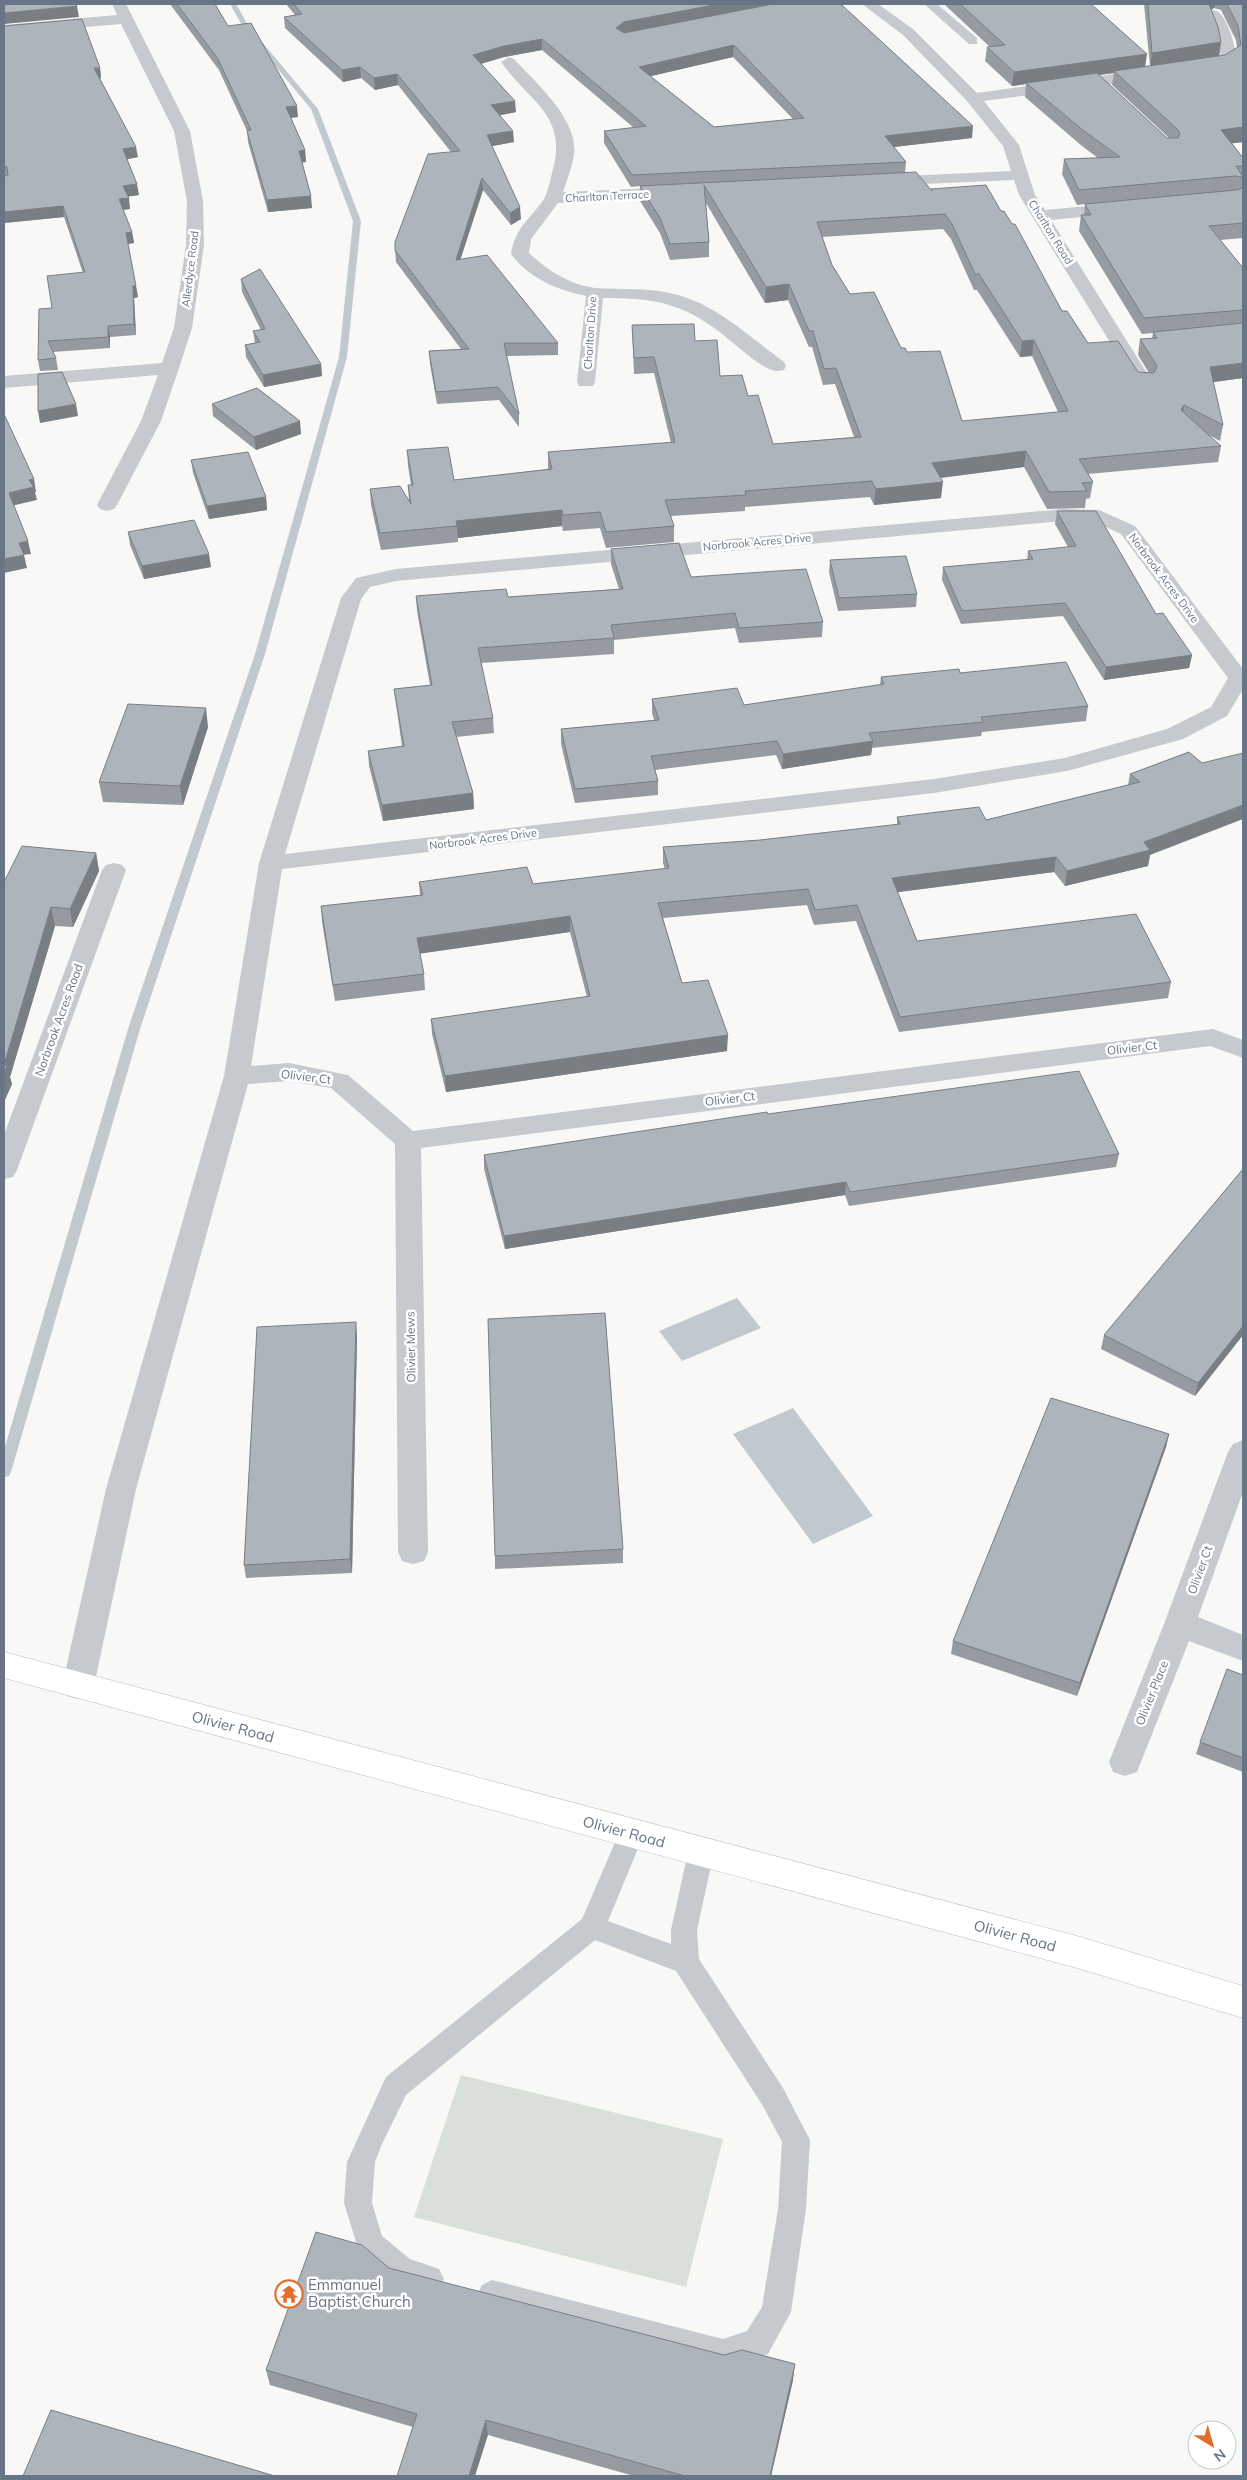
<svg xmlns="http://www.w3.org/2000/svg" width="1247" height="2480" viewBox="0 0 1247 2480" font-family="Mulish,sans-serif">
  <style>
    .green { fill: #d9e0d7 }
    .water { fill: #c1c9cf }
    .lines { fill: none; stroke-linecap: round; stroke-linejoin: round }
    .stream { fill: #c1c9cf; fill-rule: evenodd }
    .secondary-casing { stroke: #b8bcc2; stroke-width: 1 }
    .lane { fill: #c6c9cd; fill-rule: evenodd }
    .street { fill: #c6c9cd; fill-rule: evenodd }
    .secondary { fill: #fff; fill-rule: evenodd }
    .wall { fill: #959ba1; fill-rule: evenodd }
    .shaded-wall { fill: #797e83 }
    .building { fill: #adb4bb; stroke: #797e83; fill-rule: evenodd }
    .labels { text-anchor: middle; stroke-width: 5; stroke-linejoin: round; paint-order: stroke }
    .far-street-label { font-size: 11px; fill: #687587; stroke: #fff }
    .street-label { font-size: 12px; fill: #687587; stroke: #fff }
    .near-street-label { font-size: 15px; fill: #687587; stroke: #fff }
    .near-poi-label { font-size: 15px; fill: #687587; stroke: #fff; text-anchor: start }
  </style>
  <rect width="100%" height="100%" fill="#f8f9f6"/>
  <path class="green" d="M461,2075L723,2139L686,2287L414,2217Z"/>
  <path class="water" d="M737,1298L761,1328L682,1361L659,1331Z
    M793,1408L873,1516L813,1544L733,1434Z"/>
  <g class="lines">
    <path class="stream" d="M230,4H236L248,25L318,109L361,221L347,357L265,654L140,1029L11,1472L9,1476L4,1477V1450L128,1029L255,654L339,357L353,221L311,109L243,27Z"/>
    <g class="secondary-casing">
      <path id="secondary" d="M4,1652L1077,1936L1243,1986V2018L1077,1968L4,1678Z"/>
    </g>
    <path class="lane" d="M924,4H937L977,38V44H969Z
      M631,1823L640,1826L644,1834L608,1921L671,1944V1930L688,1852L692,1844L701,1840L710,1844L714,1852L697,1930L699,1959L783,2088L810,2140L806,2209L791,2312L768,2354L723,2369L492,2310L482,2305L477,2295L482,2285L492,2280L723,2339L747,2331L762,2307L778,2209L782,2142L763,2106L676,1971L595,1940L406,2095L382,2144L375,2162L372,2203L382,2236L410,2259L439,2269L444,2279L439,2289L429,2294L392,2282L360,2255L344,2203L347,2162L386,2077L582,1919L622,1826Z"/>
    <path class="street" d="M112,4H126L190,131L203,201L204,245L192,328L179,368L161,421L117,505L114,509L107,511L100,509L97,505L141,421L158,375L4,388V376L162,363L174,328L186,245L187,201L174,131L121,24L4,34V25L117,15Z
      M862,4H878L913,29L977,93L1150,69L1156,71L1158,74L1150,79L984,101L1019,145L1035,195L1045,210L1121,203L1127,204L1129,208L1127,212L1121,213L1051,220L1147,373L1145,377H1131L1129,373L1019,195L1014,180L879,186L877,182L879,178L885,177L1011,171L1003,146L967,101L903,35Z
      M1214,10C1228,13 1235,47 1237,60C1229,70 1206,73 1195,70L1192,67L1195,64L1221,58L1218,41L1207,14Z
      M509,57L514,59C536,83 579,120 574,155C572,167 567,180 563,192L678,187L684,188L686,192L684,196L678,197L558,203L531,239L529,253C547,270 570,285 595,288C624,290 650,287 678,295C718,306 751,338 784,362L786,366L784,370C779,371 776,372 772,370C756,365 729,338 713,327C676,301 648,298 603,298L595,382L593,386H579L577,382L586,296C558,290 528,278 511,254C515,228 530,219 544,199C548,192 550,181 552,173C569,115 530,103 501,62Z
      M1064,509L1099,510L1135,526L1243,669V689L1227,716L1183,739L1067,771L934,793L282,869L251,1066L289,1063L348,1075L413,1131L1213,1029L1243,1040V1058L1210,1046L421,1148L428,1552L424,1561L413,1564L402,1561L398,1552L395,1144L331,1088L289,1081L248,1084L136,1489L94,1686L89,1696L78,1699L67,1696L62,1686L106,1489L224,1076L259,863L341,598L356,578L396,569ZM1064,521L1095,522L1121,534L1228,678L1211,707L1167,729L1065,758L934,779L285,854L361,599L370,587L396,581Z
      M114,863L122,865L126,870L17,1170L13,1177L4,1179V1135L102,870L106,865Z
      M1243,1440V1492L1198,1617L1243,1635V1661L1189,1641L1137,1772L1125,1776L1113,1772L1109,1762L1164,1624L1228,1452L1233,1444Z"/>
    <use href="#secondary" class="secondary"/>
  </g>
  <path class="wall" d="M160,4H215L228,26L298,117L291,118L305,150L306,162H302L312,208L268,212L248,142L247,131L219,70L170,4L161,5Z
    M286,4H840L972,138L894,147L906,162L905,172L931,190L1001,211L1062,311L1088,343L1138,372L1149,373L1138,355L1140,339H1152L1153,333L1142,334L1079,231L1081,215H1084L1085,204L1077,205L1062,174L1064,159L1098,158L1082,146L1025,97L1026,84L1012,86L985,61L987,47H990L944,4H1091L1145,66H1150L1144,4H1243V142L1232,143L1243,158V238L1220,240L1243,268V378L1213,382L1223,425L1220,441L1207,434L1221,446L1218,462L1088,474L1093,482L1090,498L1086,499L1085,508L1047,509L1024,467L941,478V498L874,505L870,497L745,507V511L671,516L674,526V542L606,548L600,528L563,531L562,526L458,538V542L381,550L371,505L370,489L409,501L408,485H411L408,466L407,450L454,480L548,469V452L671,443L654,373L634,374L632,325L695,341L720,376L748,396L773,444L854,437L835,384L823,385L812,347H809L788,300L765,303L706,203L709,242V257L670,260L660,233L640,201V186L631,187L604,143V131L634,128L542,50L504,57L481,64L516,112L500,115L514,142L492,146L521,219L511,225L483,190L460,260L558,343V355L506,356L519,414V427L499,400L437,404L430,364L429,351L461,349L396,262L395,250L451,152L398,85L375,90L361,78L343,82L285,28L284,17L295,15ZM1214,8L1221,10L1236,40L1237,48L1225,55L1219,56L1221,42L1211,10ZM733,57L793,119L714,127L650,76ZM1114,73L1112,85L1169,138H1167L1099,75ZM943,229L951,239L974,290H977L1020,357L1032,356L1058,412L962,421L907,352L901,348L850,294L832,265L822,237Z
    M4,26L100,68L101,78H100L138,157L127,159L139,195L128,196L130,209L123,210L132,232L134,243L128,244L138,297L134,298L136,335L110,337V348L53,352L56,358L58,370L40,371L38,360L52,308L83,273L64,217L4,223Z
    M241,279L321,364L322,376L264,387L246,357L245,345L255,343L253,331L261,330L242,292Z
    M212,404L301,434L256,450L213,416Z
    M191,460L266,497L267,510L209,519L193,473Z
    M1057,511L1156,614L1192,655L1189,668L1104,680L1063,616L961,624L942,580L943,567L1027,560L1028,551L1068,547L1055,524Z
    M128,532L211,567L144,579L130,545Z
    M611,549L823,622L822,637L739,643L735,628L614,640V654L481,663L493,718L494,733L456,737L473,793L474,809L383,821L369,766L368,751L402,746L396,704L394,689L430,685L417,611L416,596L508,597L619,589L611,564Z
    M830,560L917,594L916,607L838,611L829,572Z
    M960,673L1088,706L1086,721L982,732L981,736L872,748L871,755L782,769L776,755L655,770L658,781V795L575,803L561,744V729L654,720L652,713V699L744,705L880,685L881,677Z
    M208,727L183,805L103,802L99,782Z
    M1189,752L1150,855L1148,866L1065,886L1054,872L898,892L917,941L1171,982L1168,998L899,1032L856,921L814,925L807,905L663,918L682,983L727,1051L446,1092L432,1034L431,1019L587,997L570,932L420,953L424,974L425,990L335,1001L322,922L321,906L420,895L419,882L533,884L665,869L663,863V847L760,840L897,825V817L986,820L1128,785L1130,774Z
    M96,853L99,871L73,927L55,926L10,1077L12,1084L4,1102V882Z
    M768,1114L1119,1154L1116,1167L849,1206L845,1195L505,1249L484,1169V1155Z
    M1243,1169V1335L1195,1396L1101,1349L1104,1335Z
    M357,1336L352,1573L246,1578L244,1565Z
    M1169,1434L1166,1447L1077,1696L951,1654L953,1641Z
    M623,1549V1563L495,1569V1556Z
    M1243,1675V1772L1196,1754L1200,1742Z
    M389,2268L793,2380L771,2476H634L488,2435L413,2427L270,2385L266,2370Z"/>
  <path class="shaded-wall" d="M719,4H778L624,33L616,28L624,22Z
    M1207,4H1215L1214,8L1205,15Z
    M77,6L79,17L4,24V13Z
    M542,39V50L504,57L473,66V55L504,46Z
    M1221,42L1219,57L1150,68L1152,53Z
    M734,45L733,57L639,79V67Z
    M1147,54L1145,68L1114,71V73L1028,84L1026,83V84L1012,86L1014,72Z
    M360,67L361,78L343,82L342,70Z
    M94,68H100L101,78L96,79Z
    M397,74L398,85L375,90L374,78Z
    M515,101L516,112L492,117L491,105Z
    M297,106L298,117L287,118L286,107Z
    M973,126L972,138L884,148L885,136Z
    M1243,127V142L1219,145L1221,130Z
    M513,131L514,142L487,147V135Z
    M136,147L138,157L124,160L123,149Z
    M305,150L306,162L300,163L299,151Z
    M482,178L483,190L456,273V260Z
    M137,184L139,195L125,197L123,186Z
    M311,196L312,208L268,212L267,200Z
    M129,198L130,209L120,210L119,199Z
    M63,206L64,217L4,223V212Z
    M520,207L521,219L511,225L510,213Z
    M132,232L134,243L127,244L126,233Z
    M789,284L788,300L765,303L766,287Z
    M133,286H136L138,297L134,298L136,335L134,324Z
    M108,326L110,337V348L108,337Z
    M1034,340L1032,356L1020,357L1022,341Z
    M1243,363V378L1207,383L1210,367Z
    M321,364L322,376L264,387L263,375Z
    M76,404L78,416L40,423L38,411Z
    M1184,405L1182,421L1181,410Z
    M300,421L301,434L256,450L254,437Z
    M1026,451L1024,467L931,479L932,463Z
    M34,479L36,492H35L37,500L11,506L9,493L29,480Z
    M943,482L941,498L874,505L876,489Z
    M266,497L267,510L209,519L207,506Z
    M562,510V526L458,538L457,526L456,521Z
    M28,541L31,554L22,555L19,543Z
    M209,554L211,567L144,579L142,566Z
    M24,555L27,568L4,573V559Z
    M1192,655L1189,668L1104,680L1106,667Z
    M206,708L208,727L183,805L180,786Z
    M873,741L871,755L782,769L783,754Z
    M473,793L474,809L383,821L382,805Z
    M1243,805V819L1150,855L1148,866L1065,886L1067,871Z
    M96,853L99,871L73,927L70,909Z
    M1056,857L1054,872L891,893L892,878Z
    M51,907L55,926L10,1077L12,1084L4,1102V1065Z
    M570,916V932L418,954L417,938Z
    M728,1035L727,1051L446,1092L445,1076Z
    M846,1182L845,1195L505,1249L504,1236Z
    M356,1322L357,1336L352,1573L350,1559Z
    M1243,1326V1335L1195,1396L1198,1383Z
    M1169,1434L1166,1447L1077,1696L1080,1683Z
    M795,2364L793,2380L771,2476H770Z
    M486,2420L488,2435L475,2476H469Z"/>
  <path class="building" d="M4,4H76L77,6L4,13Z
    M177,4H215L228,26L251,23L297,106L286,107L305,150L299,151L311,196L267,200L247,131L251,130L218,59Z
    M294,4H719L624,22L616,28L624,33L773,4H840L843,6L973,126L885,136L906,162L632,175L604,131L646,126L542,39L504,46L473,55L515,101L491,105L513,131L487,135L520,207L510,213L482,178L456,260L487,255L558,343H504L519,414L498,387L436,392L429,351L469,349L395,250V242L428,154L460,151L397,74L374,78L360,67L342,70L284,17L302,14ZM734,45L804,118L714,127L639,67Z
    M960,4H1091L1147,54L1014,72L987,47L1005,45Z
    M1148,4H1209L1218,27L1221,42L1152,53Z
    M1227,4H1243V127L1221,130L1243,158V166H1236L1243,177V179L1242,177L1235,176L1079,190L1064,159L1120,157L1084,131L1026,83L1097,73L1167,138H1178L1180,133L1178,130L1114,71L1225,55L1241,45L1238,26Z
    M82,19L100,68H94L136,147L123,149L137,184L123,186L129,198L119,199L132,232L126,233L136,286H133L134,324L108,326V337L48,341L56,358L38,360L39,309L52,308L47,276L85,272L63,206L4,212V176L8,175L7,167H4V26Z
    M916,172L932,191L931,189L986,185L1001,211H1004L1012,224H1015L1062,311H1067L1088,343L1118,341L1138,372L1154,373L1157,366L1140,339L1157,338L1153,332L1243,323V363L1210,367L1223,425L1184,405L1181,410L1221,446L1079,459L1093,482L1082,483L1087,491L1049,492L1026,451L932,463L943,482L876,489L872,481L745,491L746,495L665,500L674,526L606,532L600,512L563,515L562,510L456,521L457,526L380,533L370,489L400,486L411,504L408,485H413L407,450L448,447L454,480L552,469L548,452L675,442L654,357L634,358L632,325L694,324L695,341L717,340L720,376L742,375L748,396L758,395L773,444L861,437L836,368L824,369L813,331H809L789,284L766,287L704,185L709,242L670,244L660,218L640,186ZM945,214L952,224L975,274H979L1022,341L1034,340L1068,411L962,421L940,351L907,352L905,348H901L874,292L850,294L832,265L817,222Z
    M1243,188V223L1209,226L1243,268V310L1144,318L1081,215H1091L1085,204L1236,190Z
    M260,269L321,364L263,375L245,345L260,342L253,331L265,329L241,279Z
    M62,372L76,404L38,411V374Z
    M257,388L300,421L254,437L212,404Z
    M4,414L34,479L29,480L34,487L9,493L28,541L19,543L24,555L4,559Z
    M248,452L266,497L207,506L191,460Z
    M1057,511H1096L1156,614L1163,613L1192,655L1106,667L1065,603L962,611L943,567L1033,559L1028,551L1076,546Z
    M194,520L209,554L142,566L128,532Z
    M679,543L691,577L806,569L823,622L739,628L735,613L611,625L614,638L478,648L493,718L452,722L473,793L382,805L368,751L404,746L394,689L432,685L416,596L506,589L508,597L623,589L611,549Z
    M906,556L917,594L839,598L830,560Z
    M1066,662L1088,706L981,717L983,722L869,733L873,741L783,754L777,741L651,756L658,781L575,789L561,729L659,720L652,699L737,688L744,705L884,684L881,677L959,669L960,673Z
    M128,704L206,708L180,786L99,782Z
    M1189,752L1202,763L1243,753V805L1144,842L1150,850L1067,871L1056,857L892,878L917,941L1136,914L1171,982L900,1017L857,905L815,910L808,889L658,903L682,983L708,980L728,1035L445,1076L431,1019L590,996L570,916L417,938L424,974L333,985L321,906L423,895L419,882L527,867L533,884L669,868L663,847L760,840L900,824L897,817L979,807L986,820L1140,782L1130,774Z
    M22,846L96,853L70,909L51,907L4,1065V882Z
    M4,1065L7,1066L4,1074Z
    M1079,1071L1119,1154L850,1192L846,1182L504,1236L484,1155L767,1112L768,1114Z
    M1243,1169V1326L1198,1383L1104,1335Z
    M605,1313L623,1549L495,1556L488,1319Z
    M356,1322L350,1559L244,1565L257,1327Z
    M1051,1398L1169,1434L1080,1683L953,1641Z
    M1227,1669L1243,1675V1758L1200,1742Z
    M316,2232L362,2245L389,2268L724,2355L742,2350L795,2364L770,2476H685L486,2420L469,2476H397L417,2414L266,2370Z
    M51,2410L275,2476H23Z"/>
  <defs>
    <g id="temple-ring" transform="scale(1.4375)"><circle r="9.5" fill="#fff" stroke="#e26e2d" stroke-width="1.5"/><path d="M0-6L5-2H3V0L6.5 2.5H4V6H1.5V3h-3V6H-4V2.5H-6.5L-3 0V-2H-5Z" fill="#e26e2d"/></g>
  </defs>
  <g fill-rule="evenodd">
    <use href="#temple-ring" x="289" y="2294"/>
  </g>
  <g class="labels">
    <g class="far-street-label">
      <text transform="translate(607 196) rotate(-3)" y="4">Charlton Terrace</text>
      <text transform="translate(1051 232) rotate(58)" y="4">Charlton Road</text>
      <text transform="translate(190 269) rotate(-83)" y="4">Allerdyce Road</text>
      <text transform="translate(590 333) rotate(-86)" y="4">Charlton Drive</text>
      <text transform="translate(757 542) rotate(-5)" y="4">Norbrook Acres Drive</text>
      <text transform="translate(1164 578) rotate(53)" y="4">Norbrook Acres Drive</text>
      <text transform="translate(483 839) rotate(-7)" y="4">Norbrook Acres Drive</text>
    </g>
    <g class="street-label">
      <text transform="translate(59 1020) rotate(-70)" y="4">Norbrook Acres Road</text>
      <text transform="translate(1132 1048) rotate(-7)" y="4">Olivier Ct</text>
      <text transform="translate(306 1077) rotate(7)" y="4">Olivier Ct</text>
      <text transform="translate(730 1099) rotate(-7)" y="4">Olivier Ct</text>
      <text transform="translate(411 1347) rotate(-91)" y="4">Olivier Mews</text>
      <text transform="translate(1200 1570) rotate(-70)" y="4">Olivier Ct</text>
      <text transform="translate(1152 1693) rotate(-68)" y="4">Olivier Place</text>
    </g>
    <g class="near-street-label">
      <text transform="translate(233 1727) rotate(15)" y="5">Olivier Road</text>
      <text transform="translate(624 1832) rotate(15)" y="5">Olivier Road</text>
      <text transform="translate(1015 1936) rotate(15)" y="5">Olivier Road</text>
    </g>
    <g class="near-poi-label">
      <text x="308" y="2290">Emmanuel<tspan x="308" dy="17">Baptist Church</tspan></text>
    </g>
  </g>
  <rect width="1247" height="2480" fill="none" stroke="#687587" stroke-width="10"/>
  <g transform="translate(1212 2445) rotate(143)"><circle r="24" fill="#ffffff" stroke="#c3c8cf"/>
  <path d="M0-4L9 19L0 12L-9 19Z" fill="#e26e2d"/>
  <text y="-8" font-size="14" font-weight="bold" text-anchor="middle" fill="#687587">N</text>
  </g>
</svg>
